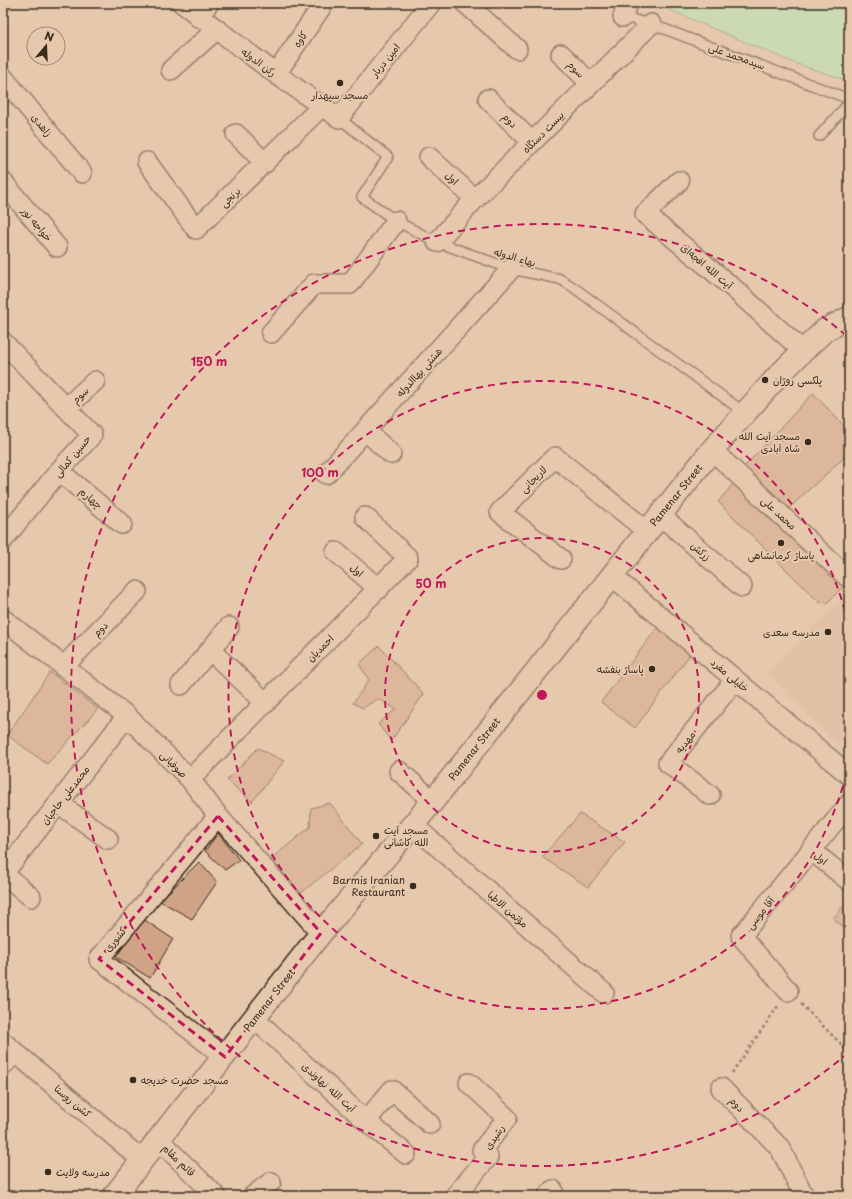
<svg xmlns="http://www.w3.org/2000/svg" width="852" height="1199" viewBox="0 0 852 1199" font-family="'Playpen Sans','Playpen Sans Arabic',sans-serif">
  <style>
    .built { fill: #dcbb9f }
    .green { fill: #abf0bb; stroke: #738d6c }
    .building { fill: #d0a387; stroke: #3b2a1e }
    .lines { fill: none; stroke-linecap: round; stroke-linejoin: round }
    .service-casing { stroke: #3b2a1e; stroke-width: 12 }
    .minor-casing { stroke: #3b2a1e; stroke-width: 22 }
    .tertiary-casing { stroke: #3b2a1e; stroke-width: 25 }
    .path { stroke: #3b2a1e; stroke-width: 2.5; stroke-dasharray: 3 3; stroke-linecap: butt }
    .service { stroke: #e6c9ad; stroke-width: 9 }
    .minor { stroke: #e6c9ad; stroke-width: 19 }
    .tertiary { stroke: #e6c9ad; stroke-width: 22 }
    .marked { fill: none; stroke: #c2185b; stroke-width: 3; stroke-dasharray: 8 5; stroke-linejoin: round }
    .ring { fill: none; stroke: #c2185b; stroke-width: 2; stroke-dasharray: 7 5 }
    .poi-dot { fill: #3b2a1e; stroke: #e6c9ad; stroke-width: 1.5 }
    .labels { text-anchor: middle; stroke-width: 4; stroke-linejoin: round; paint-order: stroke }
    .street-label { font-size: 10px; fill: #3b2a1e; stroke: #e6c9ad }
    .poi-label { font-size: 10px; fill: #3b2a1e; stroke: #e6c9ad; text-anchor: start }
    .centre { fill: #c2185b; stroke: #e6c9ad; stroke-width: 2 }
    .ring-label { font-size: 12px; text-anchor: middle; font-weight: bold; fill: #c2185b; stroke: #e6c9ad; stroke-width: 4; stroke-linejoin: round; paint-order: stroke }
  </style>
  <rect width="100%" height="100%" fill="#e6c9ad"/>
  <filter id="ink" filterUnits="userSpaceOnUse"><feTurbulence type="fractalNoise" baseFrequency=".025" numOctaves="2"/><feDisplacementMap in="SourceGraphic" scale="8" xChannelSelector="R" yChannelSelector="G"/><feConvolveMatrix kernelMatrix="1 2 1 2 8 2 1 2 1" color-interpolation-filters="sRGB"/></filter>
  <g filter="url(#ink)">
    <path class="built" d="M849,591V736L838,746L766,673Z"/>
    <path class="green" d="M661,3H849V81L797,64L660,6Z"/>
    <path class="building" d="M813,393L849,431V453L787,510L744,467Z
      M737,479L845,585L827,603L819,602L718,502Z
      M660,624L694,649L635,728L601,702Z
      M379,646L424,694L391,741L378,724L396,709L378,699L363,708L353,703L369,680L359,664Z
      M50,672L98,709L47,764L7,735Z
      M258,748L284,761L252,802L227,780Z
      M330,803L362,844L301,893L271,859L310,827L311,808Z
      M580,814L625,842L588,887L542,857Z
      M218,833L239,860L225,870L205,851Z
      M199,862L217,882L192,919L160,901Z
      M849,900V932L833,918Z
      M143,919L173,939L150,978L116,957Z"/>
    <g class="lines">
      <g class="service-casing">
        <path id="service" d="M623,17L651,24L849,99
          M339,118L388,157L362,197L396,221L437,242L511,269L560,279L573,287L745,413
          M819,136L849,103"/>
      </g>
      <g class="minor-casing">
        <path id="minor" d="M182,3L276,74L339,118L431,3
          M465,3L517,49
          M198,17L209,3
          M623,17L628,3
          M561,54L591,84
          M171,70L216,30
          M276,74L324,3
          M3,77L82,173
          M488,99L532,142
          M236,134L265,163
          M429,157L475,199
          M147,162L196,229L322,106
          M679,181L645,214L732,287L803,351
          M3,182L57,247
          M437,242L475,199L651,24
          M271,333L314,284H350L396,221
          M3,342L92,435L59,471L3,540
          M66,408L95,381
          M366,431L391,454
          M712,450L846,576
          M59,471L122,524
          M326,474L511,269
          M660,515L742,587
          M336,552L379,589
          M561,559L500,512L555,457L647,531
          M612,576L849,775
          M3,619L127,716L190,779L218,816L321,933
          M210,650L266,703
          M63,667L137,591
          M181,685L229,627
          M399,771L433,801
          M190,779L408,558L365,517
          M710,795L668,763L735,680
          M58,803L108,839
          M218,816L99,959L225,1057
          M412,824L604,993
          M811,850L849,881
          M3,873L31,897
          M3,874L127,716
          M788,991L741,936L849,804
          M255,1019L366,1121L406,1154
          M3,1042L142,1160
          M3,1065L16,1053
          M721,1088L780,1148L804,1196
          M366,1121L392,1090L430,1124
          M159,1140L216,1196
          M253,1196L271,1182
          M455,1196L488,1157L482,1150L507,1118L469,1083
          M548,1196L553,1190"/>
      </g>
      <g class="tertiary-casing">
        <path id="tertiary" d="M114,1196L321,933L433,801L712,450L778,376L803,351L825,330L849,318"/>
      </g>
      <path class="path" d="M801,1004L849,1052
        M732,1073L778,1006"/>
      <use href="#service" class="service"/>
      <use href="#minor" class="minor"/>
      <use href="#tertiary" class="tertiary"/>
    </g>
  </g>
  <path d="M0 0H852V1199H0ZM218,816L321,933L225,1057L99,959Z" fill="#e6c9ad" fill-opacity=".55" fill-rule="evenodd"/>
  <path class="marked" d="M218,816L321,933L225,1057L99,959Z"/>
  <g class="ring">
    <circle cx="542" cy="695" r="157"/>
    <path d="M849 763A314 314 0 1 1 849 627"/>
    <path d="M848 1053A471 471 0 1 1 848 337"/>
  </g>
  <g class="poi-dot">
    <circle cx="340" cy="83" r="4"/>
    <circle cx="765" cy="380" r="4"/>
    <circle cx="808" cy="442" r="4"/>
    <circle cx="781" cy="543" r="4"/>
    <circle cx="828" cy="632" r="4"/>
    <circle cx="652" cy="669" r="4"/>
    <circle cx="376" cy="836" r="4"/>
    <circle cx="413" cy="886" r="4"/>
    <circle cx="133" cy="1080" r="4"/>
    <circle cx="48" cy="1172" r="4"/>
  </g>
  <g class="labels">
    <g class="street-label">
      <text transform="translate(300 39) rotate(-56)" y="4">کاوه</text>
      <text transform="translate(737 56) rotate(20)" y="4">سیدمحمد علی</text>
      <text transform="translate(385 60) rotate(-51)" y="4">امین دربار</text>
      <text transform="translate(259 62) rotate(36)" y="4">رکن الدوله</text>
      <text transform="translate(576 69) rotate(45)" y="4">سوم</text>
      <text transform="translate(510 120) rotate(44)" y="4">دوم</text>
      <text transform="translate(42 125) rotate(51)" y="4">زاهدی</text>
      <text transform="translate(543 132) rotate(-45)" y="4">بیست دستگاه</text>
      <text transform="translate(452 178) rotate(43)" y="4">اول</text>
      <text transform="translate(230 197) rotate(-44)" y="4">برنجی</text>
      <text transform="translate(37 224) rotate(50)" y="4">خواجه نور</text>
      <text transform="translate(515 257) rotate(16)" y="4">بهاء الدوله</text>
      <text transform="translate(707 266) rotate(40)" y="4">آیت الله افجه‌ای</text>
      <text transform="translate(419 372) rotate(-48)" y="4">هشتی بهاالدوله</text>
      <text transform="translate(80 395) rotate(-44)" y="4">سوم</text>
      <text transform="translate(72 456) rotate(-50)" y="4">حسین کمالی</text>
      <text transform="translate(533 479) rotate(-45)" y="4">لاریجانی</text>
      <text transform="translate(676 495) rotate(-51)" y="4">Pamenar Street</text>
      <text transform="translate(91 498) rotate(40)" y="4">چهارم</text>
      <text transform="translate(779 513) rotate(43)" y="4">محمد علی</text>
      <text transform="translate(701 551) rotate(41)" y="4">زرکش</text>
      <text transform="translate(357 570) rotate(40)" y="4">اول</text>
      <text transform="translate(100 629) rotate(-46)" y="4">دوم</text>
      <text transform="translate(320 648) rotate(-45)" y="4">احمدیان</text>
      <text transform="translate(730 675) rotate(40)" y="4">خلیلی مفرد</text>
      <text transform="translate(685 742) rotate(-51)" y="4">مهدیه</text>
      <text transform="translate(474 749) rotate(-52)" y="4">Pamenar Street</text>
      <text transform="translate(174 764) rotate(45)" y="4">صوفیانی</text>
      <text transform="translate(65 795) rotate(-52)" y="4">محمدعلی حاجیان</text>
      <text transform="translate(821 858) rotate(39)" y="4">اول</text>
      <text transform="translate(508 909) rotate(41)" y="4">مؤتمن الاطبا</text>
      <text transform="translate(760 913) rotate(-51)" y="4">آقا موسی</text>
      <text transform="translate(115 939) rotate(-50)" y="4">کشوری</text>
      <text transform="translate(269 1000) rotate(-52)" y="4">Pamenar Street</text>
      <text transform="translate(329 1087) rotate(42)" y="4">آیت الله نهاوندی</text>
      <text transform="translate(73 1101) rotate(40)" y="4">کشن روستا</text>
      <text transform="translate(737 1104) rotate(46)" y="4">دوم</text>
      <text transform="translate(494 1137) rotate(-56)" y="4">رشیدی</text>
      <text transform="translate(179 1160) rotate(44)" y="4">قائم مقام</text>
    </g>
    <g class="poi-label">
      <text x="340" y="99" text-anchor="middle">مسجد سپهدار</text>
      <text x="773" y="384">پلکسی روژان</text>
      <text x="800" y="440" text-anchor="end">مسجد آیت الله<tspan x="800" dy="12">شاه آبادی</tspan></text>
      <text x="781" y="559" text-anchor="middle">پاساژ کرمانشاهی</text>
      <text x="820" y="636" text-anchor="end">مدرسه سعدی</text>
      <text x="644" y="673" text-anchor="end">پاساژ بنفشه</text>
      <text x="384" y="834">مسجد آیت<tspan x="384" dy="12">الله کاشانی</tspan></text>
      <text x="405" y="884" text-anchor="end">Barmis Iranian<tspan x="405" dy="12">Restaurant</tspan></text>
      <text x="141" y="1084">مسجد حضرت خدیجه</text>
      <text x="56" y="1176">مدرسه ولایت</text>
    </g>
  </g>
  <circle cx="542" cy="695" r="6" class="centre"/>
  <g class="ring-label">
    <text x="209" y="366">150 m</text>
    <text x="320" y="477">100 m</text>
    <text x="431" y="588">50 m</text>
  </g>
  <rect width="852" height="1199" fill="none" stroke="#e6c9ad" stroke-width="16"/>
  <rect x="8" y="8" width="836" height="1183" fill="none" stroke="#3b2a1e" stroke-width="1.5" filter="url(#ink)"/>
  <g transform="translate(46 46) rotate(19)"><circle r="19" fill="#e6c9ad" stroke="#a28974"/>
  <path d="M0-3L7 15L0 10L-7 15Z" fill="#3b2a1e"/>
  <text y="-6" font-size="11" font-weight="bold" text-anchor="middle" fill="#3b2a1e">N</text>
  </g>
</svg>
